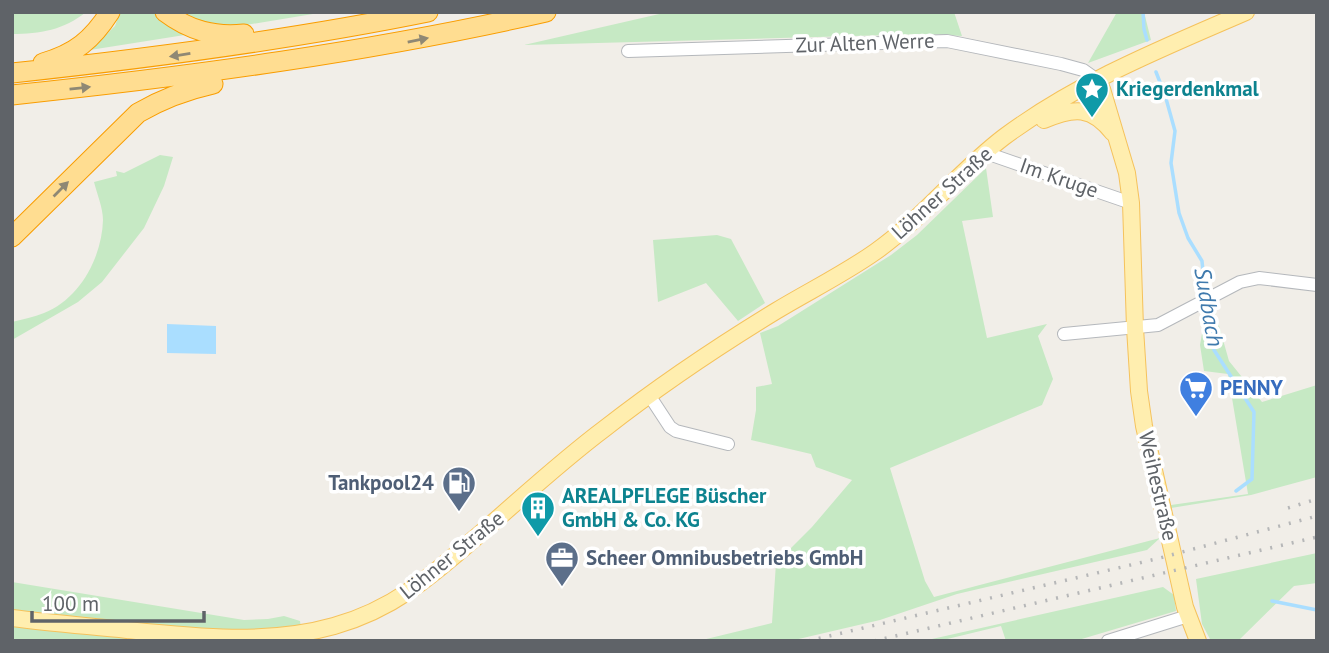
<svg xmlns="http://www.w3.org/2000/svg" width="1329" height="653" viewBox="0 0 1329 653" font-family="'PT Sans',sans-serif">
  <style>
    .green { fill: #c6e9c4 }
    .water { fill: #aadeff }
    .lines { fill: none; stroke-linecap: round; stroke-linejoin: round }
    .stream { stroke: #aadeff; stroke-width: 3.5 }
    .minor-casing { stroke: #b5b8bc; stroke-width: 14 }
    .major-casing { stroke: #f5c25c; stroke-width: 18 }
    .highway-casing { stroke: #f99d00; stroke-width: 21 }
    .minor { stroke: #fff; stroke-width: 12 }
    .major { stroke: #ffeeaf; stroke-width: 16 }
    .highway { stroke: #ffdd91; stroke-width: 19 }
    .rail { stroke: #b6b7b8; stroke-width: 3.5; stroke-dasharray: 2 9; stroke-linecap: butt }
    .oneway { fill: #8f8874 }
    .labels { text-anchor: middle; stroke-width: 7; stroke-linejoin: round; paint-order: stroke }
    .street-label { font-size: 21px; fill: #5f6368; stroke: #fff }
    .culture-label { font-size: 21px; font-weight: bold; fill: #0d838f; stroke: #fff; text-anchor: start }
    .shop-label { font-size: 21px; font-weight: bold; fill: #366cbe; stroke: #fff; text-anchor: start }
    .service-label { font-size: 21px; font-weight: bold; fill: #4e5e75; stroke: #fff; text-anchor: end }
    .water-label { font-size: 23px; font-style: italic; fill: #3f7aad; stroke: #fff }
  </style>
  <rect width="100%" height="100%" fill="#f1eee8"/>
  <path class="green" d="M12,12H86C64,30 40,34 12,34Z
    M120,12H153L176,30L191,34L90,50L115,26Z
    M179,12H325L240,26H212Z
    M668,12H954L962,36L926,34L524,45Z
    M1117,12H1144L1151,40L1088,63Z
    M160,155L173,157L164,186L144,228L102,282L78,302L12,340V322C23,319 34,317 44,313C80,299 102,257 103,220C103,208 97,194 94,182L117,176L116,171L124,173Z
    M986,168L993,217L962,221L987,338L1047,324L1038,336L1053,379L1042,405L890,468L925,581L934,597L1160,538L1147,550L957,594L880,620L790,641H698L772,623L776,563L812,527L852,480L816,467L811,454L751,440L756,410V387L772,384L760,333L778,326L891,255L917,235Z
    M717,235L731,239L765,303L738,321L706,283L658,302L653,240Z
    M1212,301L1229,361L1262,402L1317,385V477L1251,495L1171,508V505L1248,494L1228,374L1204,371L1200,345L1205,317L1199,309Z
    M1317,553V583L1294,586L1238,641H1211L1202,624L1196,579Z
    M12,582L244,620L268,619L284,616L300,621L303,641H12Z
    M1163,587L1174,595L1176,611L1075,641H1006L1001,626L939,641H923Z"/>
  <path class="water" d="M167,324L216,326V354L167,353Z"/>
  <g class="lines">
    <path class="stream" d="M1143,12L1144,29L1147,40
      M1156,72L1165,95L1175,131L1171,163L1179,213L1188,238L1202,261L1205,292L1211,309L1214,350L1254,412L1252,479L1236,491
      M1272,601L1317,610"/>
    <g class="minor-casing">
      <path id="minor" d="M628,51L947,41L1061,64L1083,70L1097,80
        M986,153L1131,203
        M1064,334L1158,325L1240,282L1259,278L1317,285
        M649,395L670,427L676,431L728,444
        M1108,641L1188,616"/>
    </g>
    <g class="major-casing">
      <path id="major" d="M1097,80L1102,89L1127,173L1131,203L1135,328L1139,391L1144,426L1185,607L1198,641
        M1044,120C1074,107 1092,106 1113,133
        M12,618C50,623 89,626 127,630C194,637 267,645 334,626C399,608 439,569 489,526C527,493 564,459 604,429C659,386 717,347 776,311C809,291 844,274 875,252C922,219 958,172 1004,137C1078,82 1163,48 1246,12"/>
    </g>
    <g class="highway-casing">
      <path id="highway" d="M165,12C190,31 214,37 244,34
        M43,63C75,54 92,40 110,12
        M12,73C152,58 290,40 428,12
        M12,95C192,76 370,52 546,12
        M12,237L138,113C162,99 186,90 213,84"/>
    </g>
    <use href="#minor" class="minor"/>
    <use href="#major" class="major"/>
    <use href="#highway" class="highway"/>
    <path class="rail" d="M1288,508L1317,499
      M808,641L1156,559L1317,516
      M874,641L1317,537"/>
  </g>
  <defs><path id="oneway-solid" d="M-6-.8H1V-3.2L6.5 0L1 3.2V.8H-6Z" transform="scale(1.75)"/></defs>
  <g class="oneway">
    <use href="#oneway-solid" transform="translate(418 40) rotate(-11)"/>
    <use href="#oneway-solid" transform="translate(180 55) rotate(171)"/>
    <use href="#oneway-solid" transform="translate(80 88) rotate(-6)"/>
    <use href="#oneway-solid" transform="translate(61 189) rotate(-45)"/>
  </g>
  <defs>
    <g id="sight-pin" transform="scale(1.75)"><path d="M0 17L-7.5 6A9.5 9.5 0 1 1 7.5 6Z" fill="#0f9aa8" stroke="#fff"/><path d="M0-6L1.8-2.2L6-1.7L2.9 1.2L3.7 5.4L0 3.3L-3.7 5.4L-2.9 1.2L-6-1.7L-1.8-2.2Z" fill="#fff"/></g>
    <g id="supermarket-pin" transform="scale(1.75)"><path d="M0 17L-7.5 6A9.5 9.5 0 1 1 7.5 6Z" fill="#3f7fe0" stroke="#fff"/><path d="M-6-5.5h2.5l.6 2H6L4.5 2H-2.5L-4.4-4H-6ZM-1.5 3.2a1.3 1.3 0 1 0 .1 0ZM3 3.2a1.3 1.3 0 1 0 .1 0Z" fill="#fff"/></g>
    <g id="fuel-pin" transform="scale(1.75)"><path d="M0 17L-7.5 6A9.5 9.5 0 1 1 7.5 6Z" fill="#5c6f8a" stroke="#fff"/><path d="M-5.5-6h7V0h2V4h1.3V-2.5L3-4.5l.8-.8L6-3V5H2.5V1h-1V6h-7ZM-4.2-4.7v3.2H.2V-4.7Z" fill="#fff"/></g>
    <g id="building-pin" transform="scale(1.75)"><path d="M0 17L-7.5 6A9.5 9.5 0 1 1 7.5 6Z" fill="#0f9aa8" stroke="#fff"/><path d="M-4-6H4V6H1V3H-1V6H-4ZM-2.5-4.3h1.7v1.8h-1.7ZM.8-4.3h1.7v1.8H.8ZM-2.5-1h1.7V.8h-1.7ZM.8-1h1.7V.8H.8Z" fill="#fff"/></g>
    <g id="office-pin" transform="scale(1.75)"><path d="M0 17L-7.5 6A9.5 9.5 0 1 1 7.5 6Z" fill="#5c6f8a" stroke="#fff"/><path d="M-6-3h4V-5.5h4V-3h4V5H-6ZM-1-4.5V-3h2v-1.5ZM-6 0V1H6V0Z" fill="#fff"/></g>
  </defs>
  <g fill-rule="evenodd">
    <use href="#sight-pin" x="1092" y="89"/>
    <use href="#supermarket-pin" x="1196" y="388"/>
    <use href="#fuel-pin" x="459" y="483"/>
    <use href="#building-pin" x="538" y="508"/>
    <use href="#office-pin" x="562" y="558"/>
  </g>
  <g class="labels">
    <g class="street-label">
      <text transform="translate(865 43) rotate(-2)" y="7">Zur Alten Werre</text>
      <text transform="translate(1059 178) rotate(19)" y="7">Im Kruge</text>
      <text transform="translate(942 193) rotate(-42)" y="7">Löhner Straße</text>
      <text transform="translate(1158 486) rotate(77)" y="7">Weihestraße</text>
      <text transform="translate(452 555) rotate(-39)" y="7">Löhner Straße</text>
    </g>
    <g class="culture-label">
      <text x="1116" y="96">Kriegerdenkmal</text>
      <text x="562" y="503">AREALPFLEGE Büscher<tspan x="562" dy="24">GmbH &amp; Co. KG</tspan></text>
    </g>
    <g class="shop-label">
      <text x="1220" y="395">PENNY</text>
    </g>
    <g class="service-label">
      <text x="434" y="490">Tankpool24</text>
      <text x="586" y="565" text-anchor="start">Scheer Omnibusbetriebs GmbH</text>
    </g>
    <g class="water-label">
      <text transform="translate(1209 307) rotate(80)" y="8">Sudbach</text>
    </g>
  </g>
  <rect width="1329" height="653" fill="none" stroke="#5f6368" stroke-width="28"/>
  <path d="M32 611v10h172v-10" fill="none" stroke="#5f6368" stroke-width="3.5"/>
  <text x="42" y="611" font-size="21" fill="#5f6368" stroke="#ffffff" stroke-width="5" paint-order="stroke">100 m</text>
</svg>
